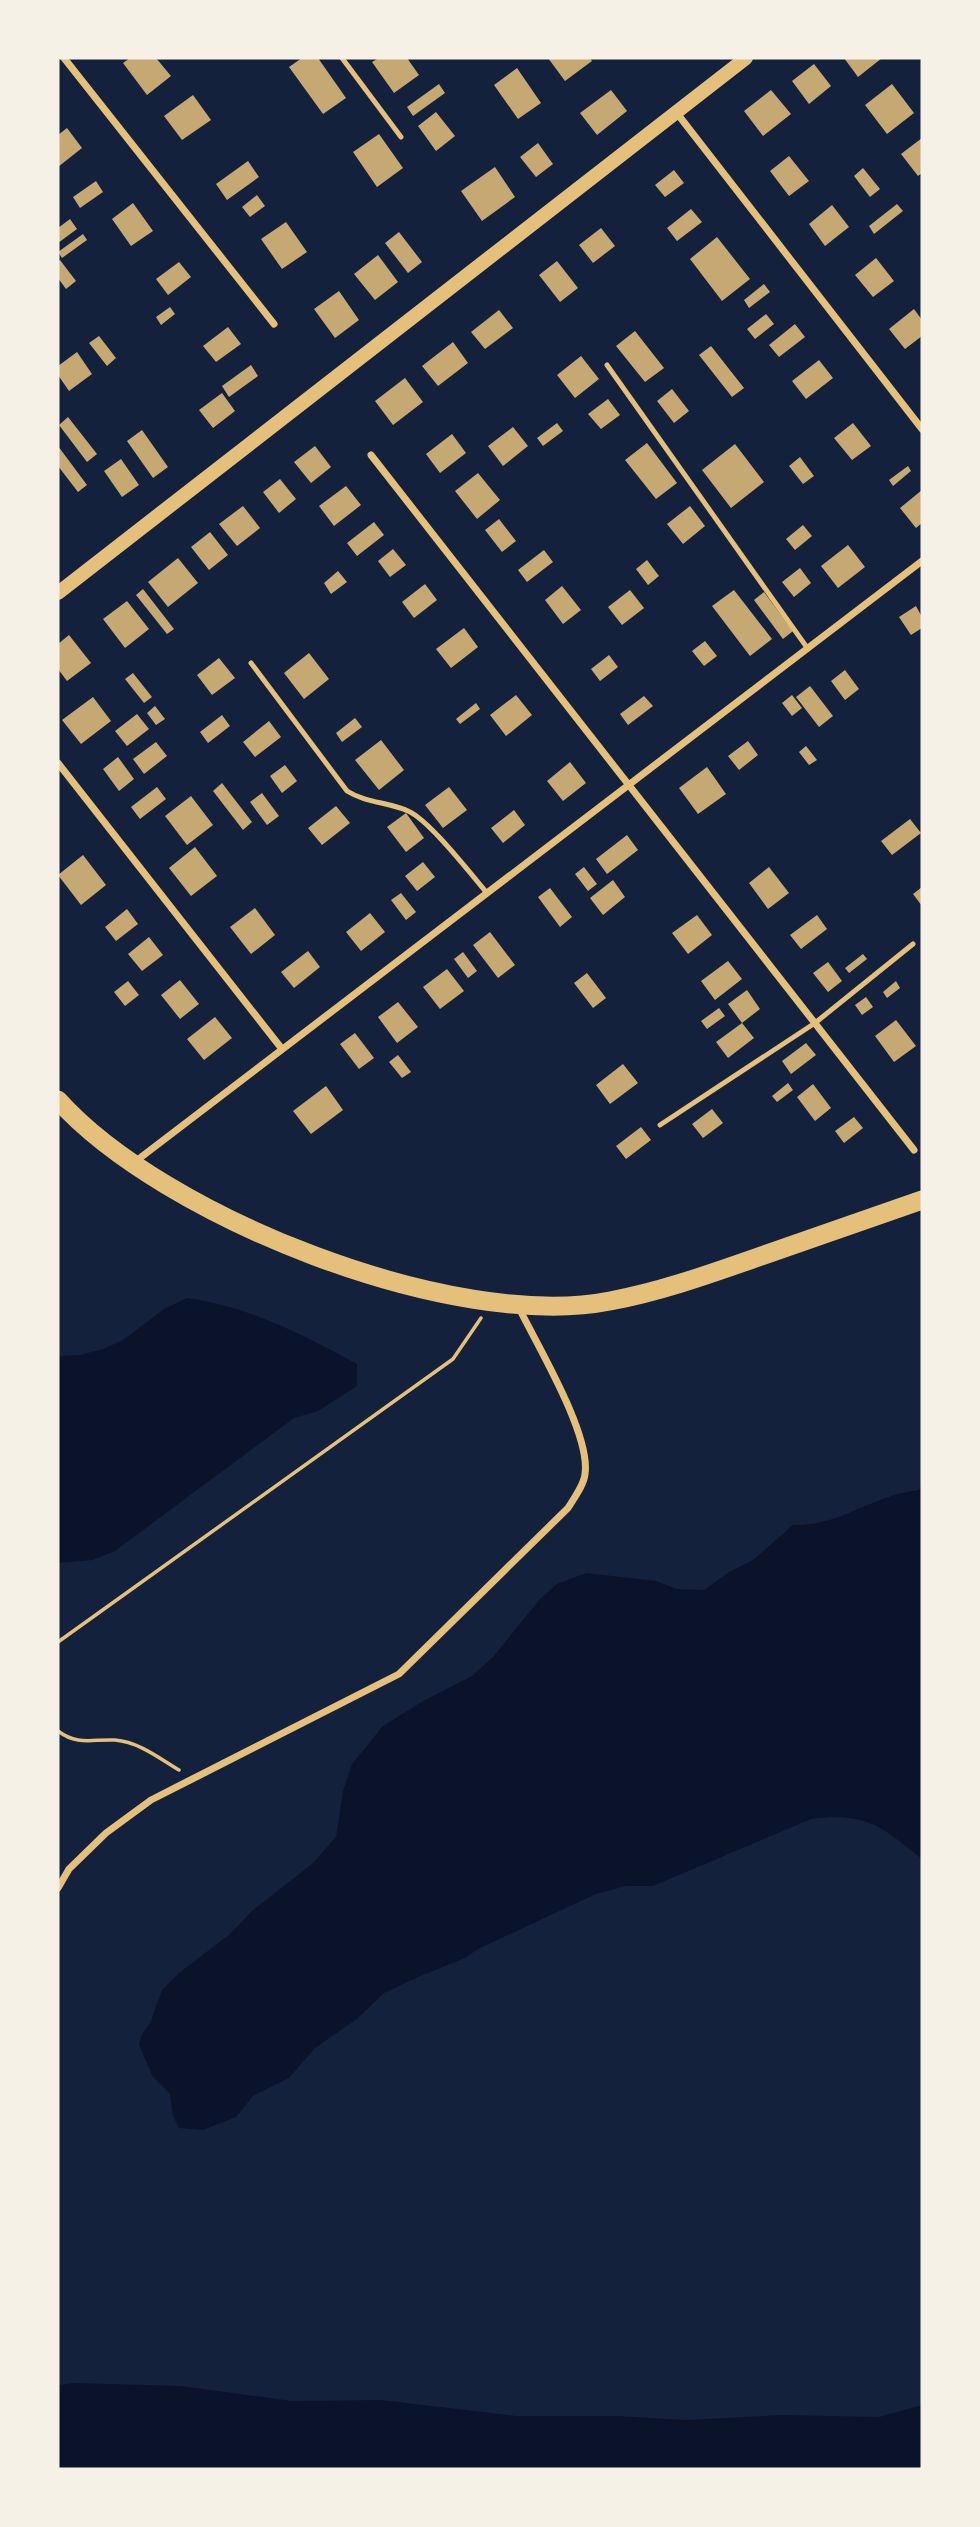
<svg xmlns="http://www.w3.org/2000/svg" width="980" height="2527" viewBox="0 0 980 2527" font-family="'Work Sans',sans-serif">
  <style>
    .water { fill: #0b132b }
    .building { fill: #c6a872 }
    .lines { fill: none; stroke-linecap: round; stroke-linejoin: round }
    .path { stroke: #e5c07b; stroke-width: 3.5 }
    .service { stroke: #e5c07b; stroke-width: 5 }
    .minor { stroke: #e5c07b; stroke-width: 7 }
    .secondary { stroke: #e5c07b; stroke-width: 14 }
    .trunk { stroke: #e5c07b; stroke-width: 19 }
  </style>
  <rect width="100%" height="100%" fill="#14213d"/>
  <path class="water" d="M187,1298C247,1306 304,1335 357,1364V1386L318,1411L294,1418L115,1551L93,1560L58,1563V1356L80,1355L103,1349L123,1340L164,1309Z
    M922,1482V1859C881,1826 866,1812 811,1819L653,1886H626L596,1894L478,1949L465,1958L418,1977L384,1993L357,2019L315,2048L289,2078L253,2096L236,2117L203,2130L179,2128L173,2116L170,2094L153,2077L139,2045L142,2034L150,2023L162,1990L179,1973L230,1934L253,1910L312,1864L336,1837L343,1791L352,1764L383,1726L423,1701L472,1676L493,1657L540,1599L557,1584L586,1573L656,1581L677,1589L704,1590L729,1572L753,1560L793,1525C842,1526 872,1495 919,1490Z
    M74,2383L181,2386L292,2401L381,2400L516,2416H617L686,2420L783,2415L879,2417L922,2405V2469H58V2385Z"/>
  <path class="building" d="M130,58H156L171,76L147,95L123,63Z
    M302,58H318L346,98L323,114L289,67Z
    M379,58H407L419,75L394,93L372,62Z
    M548,58H590L592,61L565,81Z
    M844,58H882L858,77Z
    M814,64L831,86L809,104L792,81Z
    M517,68L541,103L518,119L494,85Z
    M439,84L445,93L413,116L407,107Z
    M892,84L914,113L887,134L865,105Z
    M611,90L627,111L597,135L580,113Z
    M771,90L791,114L763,136L744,111Z
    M193,95L211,120L182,140L164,116Z
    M436,112L455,136L436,151L418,126Z
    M67,128L82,148L58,167V135Z
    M379,134L403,168L377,187L353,152Z
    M922,138V173L918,176L901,154Z
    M538,143L553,164L536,177L520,157Z
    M789,156L809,181L789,196L770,171Z
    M248,161L259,177L227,200L216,184Z
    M495,167L515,197L482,221L461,191Z
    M863,168L880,189L870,197L854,176Z
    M674,170L684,183L665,197L655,185Z
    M96,181L103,192L80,208L73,197Z
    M257,195L265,206L250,217L242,207Z
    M133,203L153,231L131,246L112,219Z
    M897,204L903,211L874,234L869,226Z
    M832,205L849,227L825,246L809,224Z
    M691,209L702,222L677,241L667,228Z
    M70,219L77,229L58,243V228Z
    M286,222L307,252L282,269L261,239Z
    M601,228L615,246L593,263L579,245Z
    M399,232L422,262L408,273L385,243Z
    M83,234L87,240L62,258L58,252Z
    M717,237L750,279L722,301L690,259Z
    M378,255L398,282L375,300L354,274Z
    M876,258L894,281L873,297L855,275Z
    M60,260L76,281L66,289L58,278V261Z
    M557,261L578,288L560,302L539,275Z
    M179,262L191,277L168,295L156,279Z
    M764,284L770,292L749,308L744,300Z
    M339,291L359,320L335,338L314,309Z
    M170,307L175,314L161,325L156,317Z
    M914,309L922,320V336L905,349L889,329Z
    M499,310L513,328L485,349L471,332Z
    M766,314L774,324L755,339L747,329Z
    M795,324L805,337L779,357L769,345Z
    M228,327L241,344L216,362L203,346Z
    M635,331L664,368L645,382L616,346Z
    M99,336L116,358L107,366L89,343Z
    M453,342L468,363L438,386L422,366Z
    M711,346L744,388L732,397L699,355Z
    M77,352L92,374L69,391L58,375V366Z
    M581,356L599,379L575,398L557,375Z
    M819,360L833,378L806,399L792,381Z
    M251,365L258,376L229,397L222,386Z
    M405,378L423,402L393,425L375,401Z
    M672,389L689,411L674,423L657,401Z
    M222,393L235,411L213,428L199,410Z
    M608,399L620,415L601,429L588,414Z
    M68,417L97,454L87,462L59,425Z
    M557,423L563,431L543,446L537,438Z
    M853,423L871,446L852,460L834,438Z
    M513,427L528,446L503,466L488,446Z
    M142,430L168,467L153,478L127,441Z
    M452,434L466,453L440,473L426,454Z
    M647,443L677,483L656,499L625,460Z
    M735,444L764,482L731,508L702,470Z
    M58,446L87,485L78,492L58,466Z
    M315,446L331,467L311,483L294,462Z
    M800,457L814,476L803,484L789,466Z
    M121,459L139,485L122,497L104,471Z
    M908,466L911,471L893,486L889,480Z
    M478,473L500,500L477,519L455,491Z
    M280,479L296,499L279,513L263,492Z
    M346,486L361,505L334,526L319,506Z
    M922,490V523L916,528L900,508Z
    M243,506L260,528L237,546L219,524Z
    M690,506L705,526L683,544L667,524Z
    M499,519L516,541L502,552L485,530Z
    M374,522L384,535L357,556L347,543Z
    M803,525L812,536L795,550L786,539Z
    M210,532L228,555L209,570L191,547Z
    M848,545L865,567L838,588L821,566Z
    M393,549L406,565L390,577L378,561Z
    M544,550L553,562L527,582L518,570Z
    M178,558L198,583L168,607L148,582Z
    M647,560L659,576L648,585L636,569Z
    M800,568L811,583L794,597L782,582Z
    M338,571L347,582L331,594L324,583Z
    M425,584L437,600L414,618L402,602Z
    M562,586L581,610L563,624L545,600Z
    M143,589L174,629L167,634L136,595Z
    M630,590L644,608L622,625L608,607Z
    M734,590L772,639L750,656L712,606Z
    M764,592L793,631L783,639L754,600Z
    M127,601L149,629L125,648L103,619Z
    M916,606L922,617V628L911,635L899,617Z
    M464,628L478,647L451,668L436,649Z
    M69,635L91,663L67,681L58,669V644Z
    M705,641L717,656L704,666L692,651Z
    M309,653L329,679L304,699L284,673Z
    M609,655L618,667L600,681L591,669Z
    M219,658L235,678L212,695L197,675Z
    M845,670L859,689L845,700L831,681Z
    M133,673L152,697L144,703L125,679Z
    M810,686L833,716L819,727L796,697Z
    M516,695L532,715L506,736L490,715Z
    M792,695L802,708L792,716L782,703Z
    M644,696L653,706L628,725L620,714Z
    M93,697L111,721L81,744L62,720Z
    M476,703L480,709L460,724L456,719Z
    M155,706L165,719L156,725L147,713Z
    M137,714L149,729L127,746L115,731Z
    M222,715L230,726L208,743L200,732Z
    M355,718L362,727L342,742L336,733Z
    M269,721L281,737L255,757L243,742Z
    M381,740L404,770L379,790L355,760Z
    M748,741L758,755L739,770L728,756Z
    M156,742L167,756L144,774L133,759Z
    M806,746L817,760L809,765L799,752Z
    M118,757L134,779L119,791L103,769Z
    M570,762L586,783L563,801L547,781Z
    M285,765L297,781L282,793L270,776Z
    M707,767L726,794L698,814L679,788Z
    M222,783L252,822L243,830L213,791Z
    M157,787L166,799L140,819L131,807Z
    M449,787L467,810L443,828L425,805Z
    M262,793L279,816L267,825L250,802Z
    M191,796L213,825L187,845L165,816Z
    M336,806L350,823L322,845L308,828Z
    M514,810L525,825L503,843L491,828Z
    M406,813L424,838L406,852L387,827Z
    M910,819L921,833L892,855L881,841Z
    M627,835L638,850L607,874L596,859Z
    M195,847L217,876L191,896L169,868Z
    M83,855L106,885L81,905L58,875Z
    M423,862L435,877L417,891L405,876Z
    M584,867L597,884L588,891L575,874Z
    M769,867L789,893L768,909L749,883Z
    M613,880L625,897L603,915L590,898Z
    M922,887V906L913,894Z
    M550,888L572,917L560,927L538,897Z
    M401,893L416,912L406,920L391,900Z
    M255,908L275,935L251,954L230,927Z
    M127,909L138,924L116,941L105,927Z
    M370,913L385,932L361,951L346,932Z
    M697,915L712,935L688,954L672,933Z
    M817,915L827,929L801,949L790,935Z
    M490,932L515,965L498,978L473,945Z
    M149,937L163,955L142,971L128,954Z
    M308,951L320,967L294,988L281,972Z
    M463,952L477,971L468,978L454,959Z
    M863,954L867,959L849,973L845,968Z
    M728,961L742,979L715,1000L701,981Z
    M828,962L842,981L828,992L813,973Z
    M447,969L464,991L440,1009L423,987Z
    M587,973L606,998L593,1008L574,983Z
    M180,980L199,1004L180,1019L161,995Z
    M128,981L139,995L125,1006L114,992Z
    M896,981L900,988L887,998L883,992Z
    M747,990L760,1009L742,1023L728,1004Z
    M866,997L873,1007L862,1015L855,1005Z
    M398,1002L418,1027L397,1043L378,1017Z
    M719,1008L725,1016L707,1029L701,1021Z
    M215,1017L232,1038L204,1060L187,1039Z
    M896,1020L916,1046L894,1062L875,1036Z
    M742,1023L754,1038L728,1058L716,1042Z
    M355,1033L374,1058L359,1069L340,1044Z
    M806,1043L816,1055L791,1074L782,1061Z
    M398,1055L411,1072L402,1078L389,1062Z
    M623,1064L638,1083L610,1104L596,1085Z
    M788,1083L793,1090L777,1102L772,1096Z
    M813,1084L831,1108L815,1121L797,1097Z
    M326,1086L343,1110L311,1134L293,1111Z
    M712,1109L723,1123L703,1138L692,1124Z
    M854,1117L863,1128L844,1143L835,1131Z
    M641,1127L651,1140L626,1159L616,1146Z"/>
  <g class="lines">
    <path class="path" d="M58,1642L453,1359L481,1318
      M58,1731C78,1746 92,1739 115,1740C139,1742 159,1758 179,1770"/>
    <path class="service" d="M342,58L401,137
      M607,365L808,649
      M251,663L347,791C366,803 388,802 408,811C429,820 470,873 487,893
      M660,1125L815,1023L913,944"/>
    <path class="minor" d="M64,58L274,324
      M676,112L922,429
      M371,455L914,1150
      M58,763L282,1049
      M136,1161L922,561
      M58,1888L69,1869L106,1833L151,1800L399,1674L568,1508C574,1498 584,1485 585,1474C591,1434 537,1345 518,1306"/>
    <path class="secondary" d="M58,593L746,58"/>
    <path class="trunk" d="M58,1100C163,1217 454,1332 610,1301C664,1291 715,1272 767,1254C819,1236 871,1218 922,1200"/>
  </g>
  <rect width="980" height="2527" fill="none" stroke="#f6f1e7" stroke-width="119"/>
</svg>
